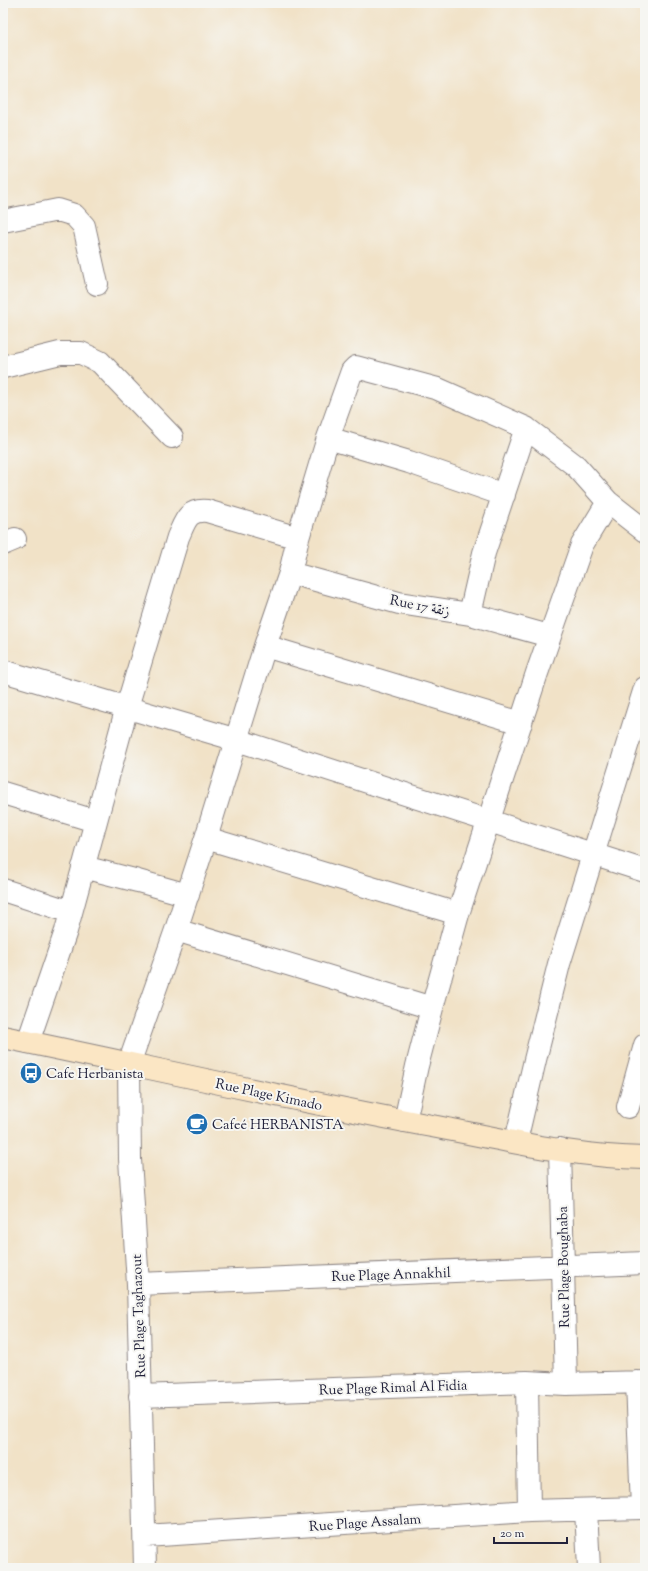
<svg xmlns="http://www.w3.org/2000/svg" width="648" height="1571" viewBox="0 0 648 1571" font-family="'Sorts Mill Goudy',Amiri,serif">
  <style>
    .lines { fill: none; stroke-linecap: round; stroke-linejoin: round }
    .street-casing { stroke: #8a8281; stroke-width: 24 }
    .secondary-casing { stroke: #8a8281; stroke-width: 24 }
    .street { stroke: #fff; stroke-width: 22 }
    .secondary { stroke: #fbe6c4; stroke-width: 22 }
    .labels { text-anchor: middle; stroke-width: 4; stroke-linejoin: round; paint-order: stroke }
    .street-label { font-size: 14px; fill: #22223b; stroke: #f6f6f2 }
    .poi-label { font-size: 14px; fill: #22223b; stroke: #f6f6f2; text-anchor: start }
  </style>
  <rect width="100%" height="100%" fill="#f6f6f2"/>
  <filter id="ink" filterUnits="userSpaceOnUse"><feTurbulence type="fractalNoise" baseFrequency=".025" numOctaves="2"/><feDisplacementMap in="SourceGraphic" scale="8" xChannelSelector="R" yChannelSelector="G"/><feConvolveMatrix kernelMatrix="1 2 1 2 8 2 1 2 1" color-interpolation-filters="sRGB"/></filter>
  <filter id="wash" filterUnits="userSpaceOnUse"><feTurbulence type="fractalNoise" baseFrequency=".012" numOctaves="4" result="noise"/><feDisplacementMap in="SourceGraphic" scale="16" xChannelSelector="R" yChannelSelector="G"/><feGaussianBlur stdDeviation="0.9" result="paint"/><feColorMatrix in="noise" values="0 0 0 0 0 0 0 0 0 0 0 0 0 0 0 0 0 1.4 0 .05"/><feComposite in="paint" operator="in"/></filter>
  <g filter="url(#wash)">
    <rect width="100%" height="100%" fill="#f1e2c7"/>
  </g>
  <g filter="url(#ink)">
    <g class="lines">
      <g class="street-casing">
        <path id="street" d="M3,221L58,210L74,215L84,226L97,284
          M3,367L60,353H81L100,362L172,437
          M328,438L409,462L504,495
          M3,544L15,539
          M290,573L399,603L470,614L549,636
          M470,614L484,553L526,428
          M265,646L521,723
          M3,671L237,740L645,871
          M3,793L95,821
          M206,838L458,914
          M83,867L138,881L188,895
          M3,890L71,912
          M176,930L432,1008
          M28,1042L66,931L127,707L178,537C185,522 187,509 207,511L298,538
          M628,1107L645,1045
          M405,1121L417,1066L432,1008L458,914L537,673L582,545L608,502
          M516,1141L535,1060L559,964L645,688
          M560,1149L566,1384
          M138,1284L645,1263
          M527,1382L529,1511
          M140,1396L527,1382L566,1384L645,1382
          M586,1510L589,1568
          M145,1536L529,1511L642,1508L637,1382
          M145,1568L138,1284L130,1159L129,1064L176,930L206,838L265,646L290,573L298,538L328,438L352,371L356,367L438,389L526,428L576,466L608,502L645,531"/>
      </g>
      <g class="secondary-casing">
        <path id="secondary" d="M3,1037C148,1067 292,1100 437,1127C506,1140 575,1157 645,1158"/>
      </g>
      <use href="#street" class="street"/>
      <use href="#secondary" class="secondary"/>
    </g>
  </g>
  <defs>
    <g id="bus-disc" transform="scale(1.15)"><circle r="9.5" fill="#1f6fb2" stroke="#f6f6f2"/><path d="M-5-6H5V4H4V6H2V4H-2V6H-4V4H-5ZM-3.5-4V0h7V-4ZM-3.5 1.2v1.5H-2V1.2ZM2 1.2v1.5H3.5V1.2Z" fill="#fff"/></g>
    <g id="cafe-disc" transform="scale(1.15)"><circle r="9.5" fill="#1f6fb2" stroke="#f6f6f2"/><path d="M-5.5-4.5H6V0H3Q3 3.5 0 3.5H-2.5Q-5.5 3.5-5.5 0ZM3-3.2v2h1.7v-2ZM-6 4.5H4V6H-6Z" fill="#fff"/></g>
  </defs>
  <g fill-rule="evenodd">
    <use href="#bus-disc" x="31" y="1073"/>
    <use href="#cafe-disc" x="197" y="1124"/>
  </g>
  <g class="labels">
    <g class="street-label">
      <text transform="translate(420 605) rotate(11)" y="5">Rue 17 زنقة</text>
      <text transform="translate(269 1094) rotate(12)" y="5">Rue Plage Kimado</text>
      <text transform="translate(563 1267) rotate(-91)" y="5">Rue Plage Boughaba</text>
      <text transform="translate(391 1274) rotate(-2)" y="5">Rue Plage Annakhil</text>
      <text transform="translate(138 1316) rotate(-92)" y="5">Rue Plage Taghazout</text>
      <text transform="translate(393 1387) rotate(-2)" y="5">Rue Plage Rimal Al Fidia</text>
      <text transform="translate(365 1522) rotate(-4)" y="5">Rue Plage Assalam</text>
    </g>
    <g class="poi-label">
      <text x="46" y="1078">Cafe Herbanista</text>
      <text x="212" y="1129">Cafeé HERBANISTA</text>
    </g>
  </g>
  <rect width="648" height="1571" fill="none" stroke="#f6f6f2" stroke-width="16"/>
  <path d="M494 1537v6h73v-6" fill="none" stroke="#22223b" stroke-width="2"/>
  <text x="500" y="1537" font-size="12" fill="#22223b" stroke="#f6f6f2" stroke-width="3" paint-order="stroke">20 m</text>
</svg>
